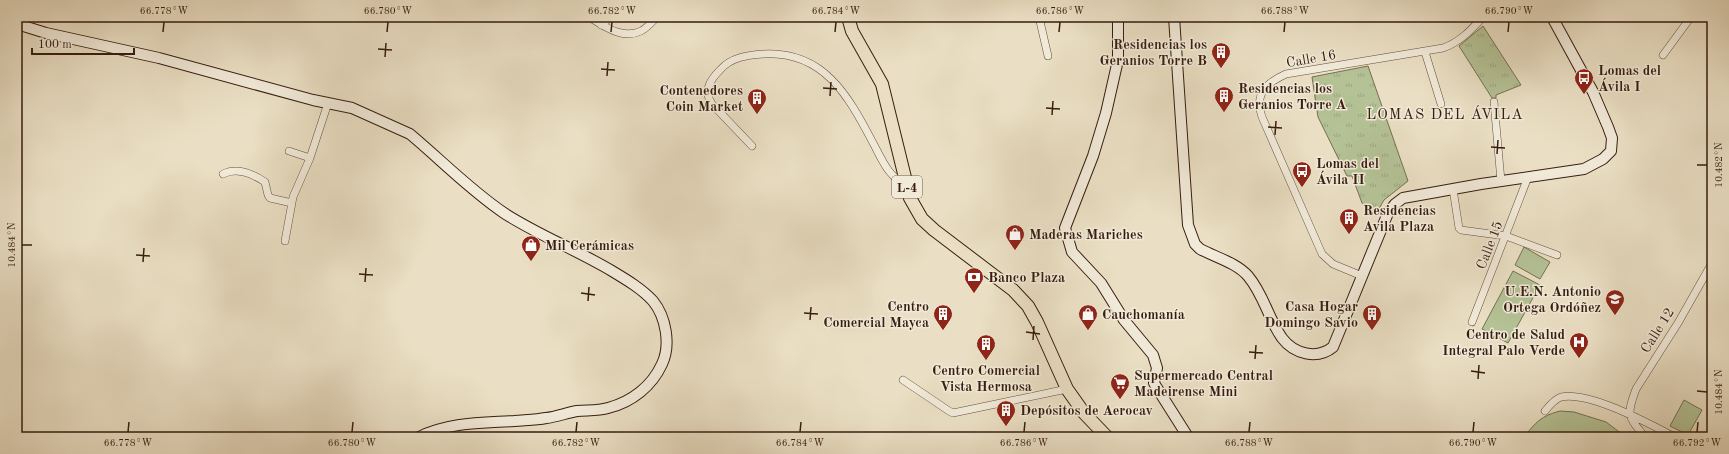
<svg xmlns="http://www.w3.org/2000/svg" width="1729" height="454" viewBox="0 0 1729 454" font-family="'Old Standard TT',serif">
  <style>
    .grass { fill: url(#grass-tufts); stroke: #767052 }
    .garden { fill: #b4c296; stroke: #767052 }
    .lines { fill: none; stroke-linecap: round; stroke-linejoin: round }
    .street-casing { stroke: #644e3c; stroke-width: 8 }
    .secondary-casing { stroke: #371d0f; stroke-width: 12 }
    .primary-casing { stroke: #371d0f; stroke-width: 14 }
    .street { stroke: #f1ead9; stroke-width: 7 }
    .secondary { stroke: #f1ead9; stroke-width: 10 }
    .primary { stroke: #eadfc4; stroke-width: 12 }
    .ticks { fill: none; stroke: #371d0f; stroke-width: 1.5 }
    .labels { text-anchor: middle; stroke-width: 3; stroke-linejoin: round; paint-order: stroke }
    .shield { fill: #f1ead9; stroke: #6f5a4c; stroke-width: 1 }
    .shield-label { font-size: 13px; font-weight: bold; fill: #371d0f }
    .poi-label { font-size: 14px; font-weight: bold; fill: #371d0f; stroke: #f1ead9; text-anchor: start }
    .street-label { font-size: 14px; fill: #371d0f; stroke: #f1ead9 }
    .neighbourhood-label { font-size: 15px; letter-spacing: 1px; fill: #371d0f; stroke: #f1ead9 }
    .neatline { fill: none; stroke: #371d0f; stroke-width: 1.5 }
    .ticks-label { font-size: 10px; text-anchor: middle; fill: #371d0f }
  </style>
  <defs>
    <pattern id="grass-tufts" width="24" height="20" patternUnits="userSpaceOnUse"><rect width="24" height="20" fill="#b4c296"/><path d="M3 7l-1-3M5 7V3M7 7l1-3M15 17l-1-3M17 17v-4M19 17l1-3" fill="none" stroke="#9ba680"/></pattern>
  </defs>
  <rect width="100%" height="100%" fill="#eadfc4"/>
  <filter id="stains"><feTurbulence type="fractalNoise" baseFrequency=".005" numOctaves="4"/><feColorMatrix values="0 0 0 0 .2 0 0 0 0 .09 0 0 0 0 .02 0 0 0 .5 -.17"/></filter>
  <radialGradient id="worn" r=".72"><stop offset=".6" stop-color="#630" stop-opacity="0"/><stop offset="1" stop-color="#630" stop-opacity=".3"/></radialGradient>
  <path class="grass" d="M1483,26L1521,85L1496,95V98H1492L1459,46Z
    M1368,66L1408,181L1384,200L1376,214L1362,203L1352,176H1347L1318,117L1312,77Z"/>
  <path class="garden" d="M1524,247L1550,262L1540,279L1515,265Z
    M1513,271L1540,285L1508,343L1482,329Z
    M1684,400L1702,410L1688,435L1670,426Z
    M1560,411L1574,412L1606,422L1626,437H1524C1536,422 1541,416 1560,411Z"/>
  <g class="lines">
    <g class="street-casing">
      <path id="street" d="M589,17C604,26 622,40 641,31C647,28 652,22 657,17
        M1039,17L1048,56
        M601,25L611,17
        M1425,52L1441,104
        M1663,55L1691,17
        M1494,102L1501,181
        M752,146L712,104C703,91 710,80 720,70C731,57 748,55 764,54C823,51 848,95 872,141C883,161 886,174 907,186
        M289,151L310,158
        M223,174C237,167 253,174 265,182L268,195L270,198L292,203
        M1453,189L1459,228L1461,230L1506,236L1557,255
        M285,241L293,197L310,158L328,103
        M1362,276L1333,264L1322,254L1262,117C1254,94 1266,83 1286,74L1443,48C1460,42 1471,30 1483,17
        M1472,322L1528,177
        M903,380L949,411L953,413L1067,389
        M1545,411C1549,406 1555,399 1561,397C1590,391 1649,424 1675,437
        M1645,437C1628,416 1626,416 1636,389L1678,323L1712,263"/>
    </g>
    <g class="secondary-casing">
      <path id="secondary" d="M1118,17V60L1106,113L1093,156L1065,228L1072,252L1101,283L1124,320L1153,355L1157,368L1154,383L1157,388L1188,437
        M1174,17L1188,225L1195,244L1200,249C1215,257 1237,263 1248,276C1264,295 1268,318 1282,338C1294,354 1317,360 1333,347L1388,213L1395,204L1403,198L1481,184L1584,169L1603,159L1611,151L1612,138L1608,127L1593,92L1552,17
        M17,24L46,33L159,58L313,100L352,108L410,134C441,160 470,190 504,213C538,235 577,250 612,271C627,280 642,289 653,301C666,317 671,345 662,364C652,386 632,402 608,408C598,411 587,410 577,411C566,413 556,417 546,418C536,420 525,420 514,421C482,423 449,422 419,437"/>
    </g>
    <g class="primary-casing">
      <path id="primary" d="M848,17L852,31L882,84L910,198L922,219L934,230L1013,290L1028,306L1037,322L1067,389L1084,413L1107,437"/>
    </g>
    <use href="#street" class="street"/>
    <use href="#secondary" class="secondary"/>
    <use href="#primary" class="primary"/>
  </g>
  <path class="ticks" d="M163,32L164,22M387,32L388,22M611,32L612,22M835,32L836,22M1059,32L1060,22M1284,32L1285,22M1508,32L1509,22M378,49L392,50M385,57L386,43M601,69L615,70M607,76L608,62M823,88L837,89M830,96L831,82M1046,108L1060,109M1052,115L1053,101M1268,127L1282,128M1275,135L1276,121M1491,147L1505,148M1497,154L1498,140M1697,165H1707M22,245H32M136,255L150,256M143,262L144,248M359,274L373,275M365,282L366,268M581,293L595,295M588,301L589,287M804,313L818,314M810,320L811,307M1026,332L1040,334M1033,340L1034,326M1249,352L1263,353M1255,359L1256,345M1471,371L1485,373M1478,379L1479,365M1697,391L1707,392M128,432L129,422M352,432L353,422M576,432L577,422M800,432L801,422M1024,432L1025,422M1249,432L1250,422M1473,432L1474,422M1697,432L1698,422"/>
  <defs>
    <g id="building-pin" transform="scale(1)"><path d="M0 17L-7.5 6A9.5 9.5 0 1 1 7.5 6Z" fill="#8f2418" stroke="#f1ead9"/><path d="M-4-6H4V6H1V3H-1V6H-4ZM-2.5-4.3h1.7v1.8h-1.7ZM.8-4.3h1.7v1.8H.8ZM-2.5-1h1.7V.8h-1.7ZM.8-1h1.7V.8H.8Z" fill="#fff"/></g>
    <g id="bus-pin" transform="scale(1)"><path d="M0 17L-7.5 6A9.5 9.5 0 1 1 7.5 6Z" fill="#8f2418" stroke="#f1ead9"/><path d="M-5-6H5V4H4V6H2V4H-2V6H-4V4H-5ZM-3.5-4V0h7V-4ZM-3.5 1.2v1.5H-2V1.2ZM2 1.2v1.5H3.5V1.2Z" fill="#fff"/></g>
    <g id="shop-pin" transform="scale(1)"><path d="M0 17L-7.5 6A9.5 9.5 0 1 1 7.5 6Z" fill="#8f2418" stroke="#f1ead9"/><path d="M-5-2.5h2.3a2.7 3.5 0 0 1 5.4 0H5L5.5 6h-11ZM-1.5-2.5h3a1.5 2.3 0 0 0-3 0Z" fill="#fff"/></g>
    <g id="bank-pin" transform="scale(1)"><path d="M0 17L-7.5 6A9.5 9.5 0 1 1 7.5 6Z" fill="#8f2418" stroke="#f1ead9"/><path d="M-6-4H6V4H-6ZM0-2.3a2.3 2.3 0 1 0 0 4.6a2.3 2.3 0 1 0 0-4.6Z" fill="#fff"/></g>
    <g id="school-pin" transform="scale(1)"><path d="M0 17L-7.5 6A9.5 9.5 0 1 1 7.5 6Z" fill="#8f2418" stroke="#f1ead9"/><path d="M0-5L7-2L0 1L-7-2ZM-4 1L0 2.5L4 1V4Q0 6-4 4Z" fill="#fff"/></g>
    <g id="hospital-pin" transform="scale(1)"><path d="M0 17L-7.5 6A9.5 9.5 0 1 1 7.5 6Z" fill="#8f2418" stroke="#f1ead9"/><path d="M-5-5h3v3.5h4V-5h3V5h-3V1.5h-4V5h-3Z" fill="#fff"/></g>
    <g id="supermarket-pin" transform="scale(1)"><path d="M0 17L-7.5 6A9.5 9.5 0 1 1 7.5 6Z" fill="#8f2418" stroke="#f1ead9"/><path d="M-6-5.5h2.5l.6 2H6L4.5 2H-2.5L-4.4-4H-6ZM-1.5 3.2a1.3 1.3 0 1 0 .1 0ZM3 3.2a1.3 1.3 0 1 0 .1 0Z" fill="#fff"/></g>
  </defs>
  <g fill-rule="evenodd">
    <use href="#building-pin" x="1221" y="52"/>
    <use href="#bus-pin" x="1584" y="78"/>
    <use href="#building-pin" x="1224" y="96"/>
    <use href="#building-pin" x="757" y="98"/>
    <use href="#bus-pin" x="1302" y="171"/>
    <use href="#building-pin" x="1349" y="218"/>
    <use href="#shop-pin" x="1015" y="234"/>
    <use href="#shop-pin" x="531" y="245"/>
    <use href="#bank-pin" x="974" y="277"/>
    <use href="#school-pin" x="1615" y="299"/>
    <use href="#building-pin" x="943" y="314"/>
    <use href="#shop-pin" x="1088" y="314"/>
    <use href="#building-pin" x="1372" y="314"/>
    <use href="#hospital-pin" x="1579" y="342"/>
    <use href="#building-pin" x="986" y="344"/>
    <use href="#supermarket-pin" x="1120" y="383"/>
    <use href="#building-pin" x="1006" y="410"/>
  </g>
  <g class="labels">
    <rect class="shield" x="892" y="176" width="30" height="22" rx="3"/>
    <g class="shield-label">
      <text x="907" y="192">L-4</text>
    </g>
    <g class="poi-label">
      <text x="1207" y="49" text-anchor="end">Residencias los<tspan x="1207" dy="16">Geranios Torre B</tspan></text>
      <text x="1598" y="75">Lomas del<tspan x="1598" dy="16">Ávila I</tspan></text>
      <text x="1238" y="93">Residencias los<tspan x="1238" dy="16">Geranios Torre A</tspan></text>
      <text x="743" y="95" text-anchor="end">Contenedores<tspan x="743" dy="16">Coin Market</tspan></text>
      <text x="1316" y="168">Lomas del<tspan x="1316" dy="16">Ávila II</tspan></text>
      <text x="1363" y="215">Residencias<tspan x="1363" dy="16">Avila Plaza</tspan></text>
      <text x="1029" y="239">Maderas Mariches</text>
      <text x="545" y="250">Mil Cerámicas</text>
      <text x="988" y="282">Banco Plaza</text>
      <text x="1601" y="296" text-anchor="end">U.E.N. Antonio<tspan x="1601" dy="16">Ortega Ordóñez</tspan></text>
      <text x="929" y="311" text-anchor="end">Centro<tspan x="929" dy="16">Comercial Mayca</tspan></text>
      <text x="1358" y="311" text-anchor="end">Casa Hogar<tspan x="1358" dy="16">Domingo Savio</tspan></text>
      <text x="1102" y="319">Cauchomanía</text>
      <text x="1565" y="339" text-anchor="end">Centro de Salud<tspan x="1565" dy="16">Integral Palo Verde</tspan></text>
      <text x="986" y="375" text-anchor="middle">Centro Comercial<tspan x="986" dy="16">Vista Hermosa</tspan></text>
      <text x="1134" y="380">Supermercado Central<tspan x="1134" dy="16">Madeirense Mini</tspan></text>
      <text x="1020" y="415">Depósitos de Aerocav</text>
    </g>
    <g class="street-label">
      <text transform="translate(1311 58) rotate(-10)" y="5">Calle 16</text>
      <text transform="translate(1489 245) rotate(-69)" y="5">Calle 15</text>
      <text transform="translate(1657 330) rotate(-58)" y="5">Calle 12</text>
    </g>
    <g class="neighbourhood-label">
      <text x="1445" y="119">LOMAS DEL ÁVILA</text>
    </g>
  </g>
  <rect width="1729" height="454" fill="none" stroke="#eadfc4" stroke-width="44"/>
  <path d="M32 48v6h102v-6" fill="none" stroke="#371d0f" stroke-width="2"/>
  <text x="38" y="48" font-size="12" fill="#371d0f" stroke="#f1ead9" stroke-width="3" paint-order="stroke">100 m</text>
  <rect x="22" y="22" width="1685" height="410" class="neatline"/>
  <g class="ticks-label">
    <text x="164" y="14">66.778°W</text>
    <text x="388" y="14">66.780°W</text>
    <text x="612" y="14">66.782°W</text>
    <text x="836" y="14">66.784°W</text>
    <text x="1060" y="14">66.786°W</text>
    <text x="1285" y="14">66.788°W</text>
    <text x="1509" y="14">66.790°W</text>
    <text transform="translate(1718 165) rotate(-90)" y="4">10.482°N</text>
    <text transform="translate(11 245) rotate(-90)" y="4">10.484°N</text>
    <text transform="translate(1718 392) rotate(-90)" y="4">10.484°N</text>
    <text x="128" y="446">66.778°W</text>
    <text x="352" y="446">66.780°W</text>
    <text x="576" y="446">66.782°W</text>
    <text x="800" y="446">66.784°W</text>
    <text x="1024" y="446">66.786°W</text>
    <text x="1249" y="446">66.788°W</text>
    <text x="1473" y="446">66.790°W</text>
    <text x="1697" y="446">66.792°W</text>
  </g>
  <rect width="100%" height="100%" filter="url(#stains)"/>
  <rect width="100%" height="100%" fill="url(#worn)"/>
</svg>
